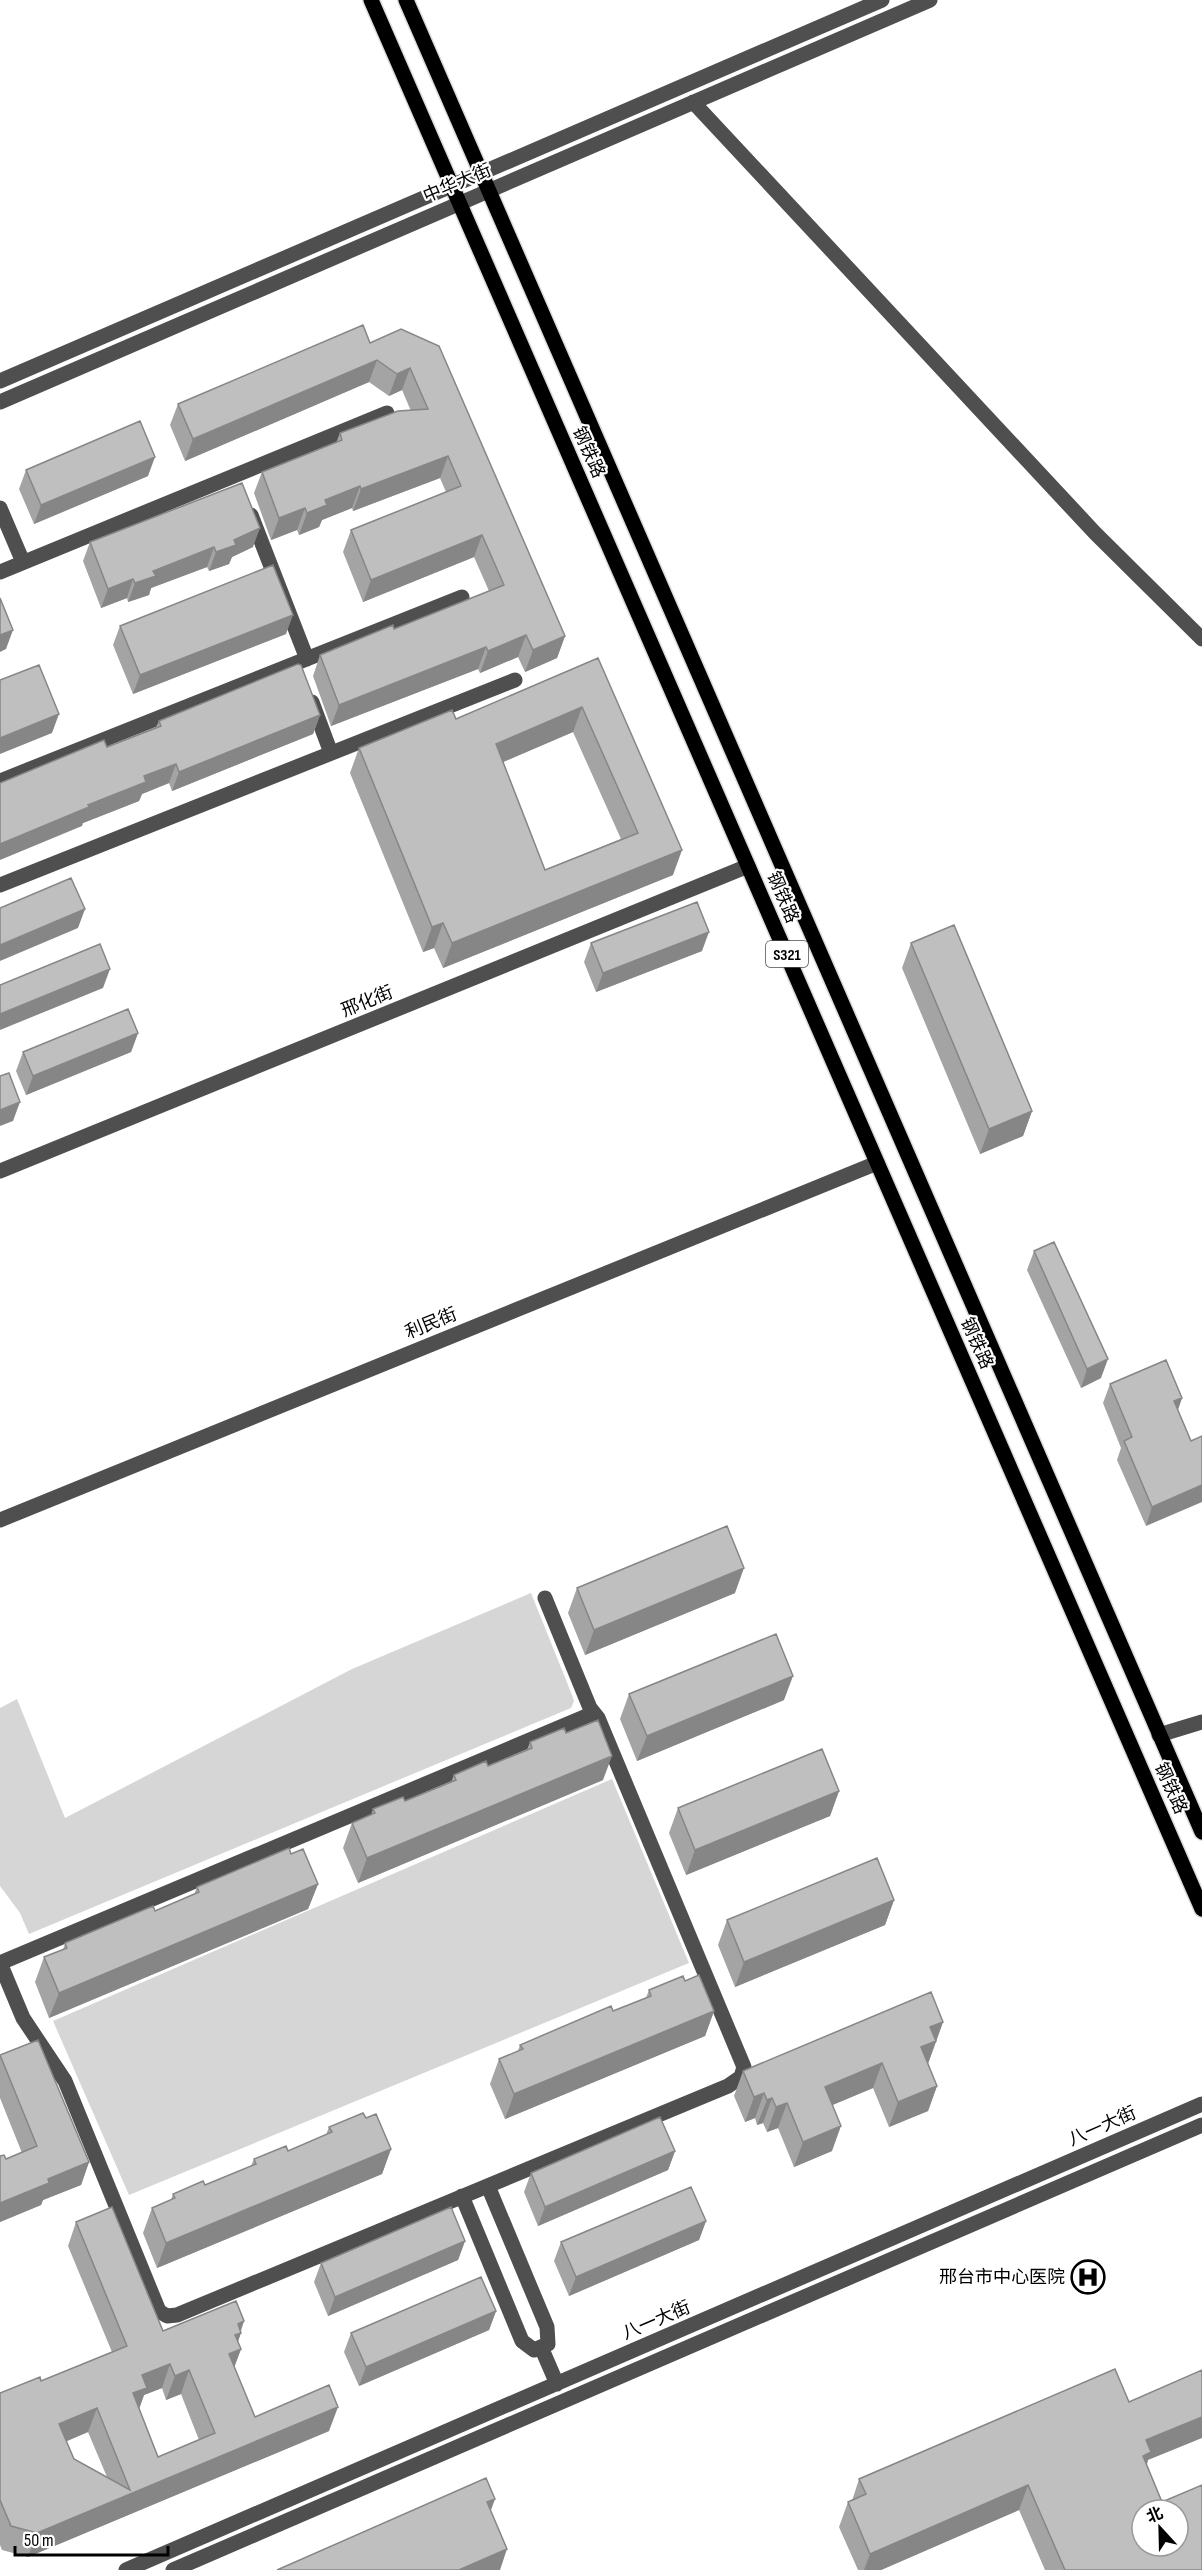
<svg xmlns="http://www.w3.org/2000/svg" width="1202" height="2570" viewBox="0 0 1202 2570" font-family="'Sofia Sans Condensed','Noto Sans SC',sans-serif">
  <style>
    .green { fill: #d6d6d6 }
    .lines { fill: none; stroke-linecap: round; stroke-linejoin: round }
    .major-casing { stroke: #dbdbdb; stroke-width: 18 }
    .minor { stroke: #4f4f4f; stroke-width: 15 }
    .major { stroke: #000; stroke-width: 15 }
    .wall { fill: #a4a4a4; fill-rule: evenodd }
    .shaded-wall { fill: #868686 }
    .building { fill: #bfbfbf; stroke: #868686; stroke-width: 1.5; fill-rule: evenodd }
    .labels { text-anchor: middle; stroke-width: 4.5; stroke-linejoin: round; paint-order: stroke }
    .shield { fill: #fff; stroke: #4c4c4c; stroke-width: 1.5 }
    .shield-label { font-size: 16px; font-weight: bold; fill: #000 }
    .street-label { font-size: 18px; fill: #000; stroke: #fff }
    .poi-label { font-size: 18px; fill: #000; stroke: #fff; text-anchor: end }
  </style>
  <rect width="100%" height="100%" fill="#fff"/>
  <path class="green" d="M531,1593L572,1695L574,1701L571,1708L29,1934L20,1913L0,1886V1708L17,1699L65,1818L352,1669Z
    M612,1779L689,1963L129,2195L53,2021Z"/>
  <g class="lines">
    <g class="major-casing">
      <path id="major" d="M371,0L1202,1909
        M406,0L1202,1832"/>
    </g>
    <path class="minor" d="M693,102L1095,533L1202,639
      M0,381L882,0
      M0,402L930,0
      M0,508L23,562
      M251,515L307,659
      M0,572L387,413
      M312,702L331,753
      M0,781L462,597
      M0,885L515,680
      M0,1171L748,866
      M0,1520L877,1163
      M1159,1735L1202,1722
      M0,1963L23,2018L65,2081L159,2311L167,2316L177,2315L728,2086L741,2077L744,2067L598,1718L590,1708L545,1598
      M0,1963L594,1713
      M462,2196L522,2341L534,2350L548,2344L547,2327L488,2186
      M541,2347L557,2384
      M126,2570L1202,2104
      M173,2570L1202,2125"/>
    <use href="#major" class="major"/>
  </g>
  <path class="wall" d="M401,329L565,636L557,658L525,672L518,657L480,673L478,669L331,726L313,676L320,655L394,629L489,591L474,557L363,602L343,552L351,530L446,492L440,478L353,511L352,508L322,520L319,527L299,535L297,530L271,540L254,493L262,472L336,443L340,433L411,411L402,390L389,396L369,382L185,461L170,425L178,404L370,343Z
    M26,470L148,476L34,524L19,489Z
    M90,542L253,547L232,557L229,564L209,571L207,567L151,588L149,595L128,602L127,598L101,608L83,561Z
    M120,626L286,634L133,694L113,645Z
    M598,658L673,875L443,968L434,948L423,952L350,773L359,748L456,719ZM573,732L621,839L545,870L503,762Z
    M320,715L313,734L172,791L169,783L142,794L139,801L83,823L82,826L107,747L156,727L159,721Z
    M591,943L702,951L596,992L584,962Z
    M911,943L1032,1111L1023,1136L980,1154L902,968Z
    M138,1033L131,1052L26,1095L16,1071L23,1052Z
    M1034,1251L1101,1378L1081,1388L1027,1270Z
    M1110,1384L1182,1398L1178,1410L1191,1441L1146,1526L1117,1460L1121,1448L1103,1403Z
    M577,1588L735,1593L585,1655L568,1613Z
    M629,1694L784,1700L637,1761L620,1719Z
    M566,1733L603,1780L358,1883L343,1848L352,1823L371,1815L373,1809L405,1801L451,1782L454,1775L488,1766L527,1750L530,1742Z
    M839,1791L830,1816L686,1875L669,1833L678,1808Z
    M291,1854L318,1884L308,1909L49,2018L35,1982L44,1957L63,1950L65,1943L155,1911L194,1895L197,1887Z
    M894,1900L885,1925L735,1987L718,1945L727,1920Z
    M685,1981L714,2011L705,2036L505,2119L490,2084L499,2059L518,2051L520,2045L613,2011L646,1998L649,1990Z
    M943,2022L928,2064L937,2086L928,2111L889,2127L873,2088L832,2105V2151L794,2167L778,2128L767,2132L763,2123L757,2125L755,2118L745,2122L734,2096L743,2071Z
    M0,2055L89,2162L81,2185L43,2200L41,2205L0,2222V2156L6,2159L22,2153L0,2098Z
    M366,2118L391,2149L382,2174L157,2268L143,2233L152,2208L171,2200L173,2194L205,2185L251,2166L254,2159L288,2151L326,2135L329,2127Z
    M675,2151L668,2170L538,2226L524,2192L531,2173Z
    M706,2221L699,2240L569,2296L554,2261L561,2242Z
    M76,2222L163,2331L244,2321L238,2342L241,2349L234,2368L255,2417L329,2431L28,2557L2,2550L0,2545V2393L41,2381L112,2352L68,2246ZM162,2388L166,2400L181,2394L199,2440L158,2457L139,2409L144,2395ZM88,2432L107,2477L74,2459L66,2441Z
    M465,2241L458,2260L328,2316L314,2282L321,2263Z
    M496,2311L489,2330L359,2386L344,2352L351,2333Z
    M1148,2460L1147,2465L1162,2502L1202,2570H1045L1019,2510L881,2570H858L839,2527L848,2502L852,2501L859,2479Z"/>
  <path class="shaded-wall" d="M377,360L369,382L185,461L193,439Z
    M410,368L402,390L389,396L397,374Z
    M448,456L440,478L353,511L361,489Z
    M155,457L148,476L34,524L41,505Z
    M360,486L352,508L322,520L319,527L299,535L307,513L325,500Z
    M305,508L297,530L271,540L279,518Z
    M260,528L253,547L232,557L229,564L209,571L216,552L234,540Z
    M482,535L474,557L363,602L371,580Z
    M214,547L207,567L151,588L149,595L128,602L135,583L153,571Z
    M133,579L127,598L101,608L108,589Z
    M293,615L286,634L133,694L140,675Z
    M13,630L6,649L0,652V635Z
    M526,635L518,657L480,673L488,651Z
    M565,636L557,658L525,672L533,650Z
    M486,647L478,669L331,726L339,705Z
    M582,707L573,732L487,769L496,744Z
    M59,714L52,733L0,754V738Z
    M320,715L313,734L172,791L179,772Z
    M176,764L169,783L142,794L139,801L83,823L82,826L0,860V844L88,805L144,776Z
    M682,850L673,875L443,968L452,943Z
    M85,909L78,928L0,961V945Z
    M443,923L434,948L423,952L432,927Z
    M709,932L702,951L596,992L603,973Z
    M110,969L103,988L0,1030V1014Z
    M138,1033L131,1052L26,1095L33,1076Z
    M20,1102L13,1121L0,1126V1110Z
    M1032,1111L1023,1136L980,1154L989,1129Z
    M1108,1359L1101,1378L1081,1388L1087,1369Z
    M1182,1398L1175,1417L1174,1401Z
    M1202,1485V1502L1146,1526L1152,1507Z
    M744,1568L735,1593L585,1655L594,1630Z
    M793,1676L784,1700L637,1761L647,1736Z
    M612,1756L603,1780L358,1883L367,1858Z
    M839,1791L830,1816L686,1875L695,1850Z
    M318,1884L308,1909L49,2018L59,1993Z
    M894,1900L885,1925L735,1987L744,1962Z
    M714,2011L705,2036L505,2119L514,2094Z
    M943,2022L934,2047L927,2066L921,2047L930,2027Z
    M882,2063L873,2088L816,2112L825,2087Z
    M937,2086L928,2111L889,2127L898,2102Z
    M764,2093L755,2118L745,2122L754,2097Z
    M772,2098L763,2123L757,2125L767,2100Z
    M787,2103L778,2128L767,2132L776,2107Z
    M841,2126L832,2151L794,2167L803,2142Z
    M391,2149L382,2174L157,2268L166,2243Z
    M675,2151L668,2170L538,2226L545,2207Z
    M89,2162L81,2185L43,2200L41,2205L0,2222V2203L48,2179Z
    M706,2221L699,2240L569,2296L576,2277Z
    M465,2241L458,2260L328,2316L335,2297Z
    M496,2311L489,2330L359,2386L366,2367Z
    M244,2321L239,2333H241L234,2352L241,2349L232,2373L220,2378L238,2324Z
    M170,2364L162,2388L144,2395L138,2412L133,2393L142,2375Z
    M189,2370L181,2394L166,2400L175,2376Z
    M338,2407L329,2431L28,2557L37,2533Z
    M97,2408L88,2432L51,2448L59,2424Z
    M1202,2417V2438L1148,2460L1142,2477L1133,2481L1146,2440Z
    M1028,2485L1019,2510L881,2570H864L870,2554Z
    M495,2499L486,2524L487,2502Z
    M507,2549L500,2570H459Z"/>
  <path class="building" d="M363,325L370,343L401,329L439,346L565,636L533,650L526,635L488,651L486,647L339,705L320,655L393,625L394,629L504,585L482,535L371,580L351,530L461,486L448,456L361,489L360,486L325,500L327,505L307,513L305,508L279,518L262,472L342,440L340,433L398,411L428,409L410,368L397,374L377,360L193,439L178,404Z
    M140,421L155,457L41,505L26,470Z
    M242,483L260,528L234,540L236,545L216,552L214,547L153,571L156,576L135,583L133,579L108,589L90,542Z
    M273,565L293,615L140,675L120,626Z
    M0,598L13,630L0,635Z
    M598,658L682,850L452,943L443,923L432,927L359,748L452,710L456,719ZM582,707L638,833L545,870L496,744Z
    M298,664L301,665L320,715L179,772L176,764L144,776L146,782L88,805L89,807L0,844V783L104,740L107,747L161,726L159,721Z
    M39,665L59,714L0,738V680Z
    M71,878L85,909L0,945V908Z
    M697,902L709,932L603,973L591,943Z
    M954,925L1032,1111L989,1129L911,943Z
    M100,944L110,969L0,1014V985Z
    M128,1009L138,1033L33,1076L23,1052Z
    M9,1073L20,1102L0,1110V1076Z
    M1054,1242L1108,1359L1087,1369L1034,1251Z
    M1166,1360L1182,1398L1174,1401L1191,1441L1202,1436V1485L1152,1507L1124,1441L1132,1437L1110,1384Z
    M727,1526L744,1568L594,1630L577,1588Z
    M776,1634L793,1676L647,1736L629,1694Z
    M598,1720L612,1756L367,1858L352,1823L375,1813L373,1809L403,1797L405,1801L456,1780L454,1775L486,1761L488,1766L532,1748L530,1742L564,1728L566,1733Z
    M822,1749L839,1791L695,1850L678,1808Z
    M289,1848L291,1854L303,1849L318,1884L59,1993L44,1957L67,1948L65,1943L153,1906L155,1911L199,1892L197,1887Z
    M877,1858L894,1900L744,1962L727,1920Z
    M699,1975L714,2011L514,2094L499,2059L523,2049L520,2045L611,2006L613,2011L651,1996L649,1990L683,1976L685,1981Z
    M931,1992L943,2022L930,2027L936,2041L921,2047L937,2086L898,2102L882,2063L825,2087L841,2126L803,2142L787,2103L776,2107L772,2098L767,2100L764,2093L754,2097L743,2071Z
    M38,2040L89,2162L48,2179L49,2183L0,2203V2156L4,2155L6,2159L37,2146L0,2055Z
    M363,2113L366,2118L376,2114L391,2149L166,2243L152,2208L175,2198L173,2194L203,2181L205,2185L256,2164L254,2159L286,2146L288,2151L332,2132L329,2127Z
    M660,2117L675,2151L545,2207L531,2173Z
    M691,2187L706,2221L576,2277L561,2242Z
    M112,2207L163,2331L236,2301L244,2321L238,2324L241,2333L235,2335L241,2349L229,2354L255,2417L329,2385L338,2407L37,2533L11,2526L0,2500V2393L40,2377L41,2381L127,2346L76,2222ZM170,2364L175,2376L189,2370L215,2433L158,2457L133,2393L147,2388L142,2375ZM97,2408L130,2490L74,2459L59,2424Z
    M451,2207L465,2241L335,2297L321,2263Z
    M481,2277L496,2311L366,2367L351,2333Z
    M1115,2369L1129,2402L1202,2370V2417L1146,2440L1151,2452L1143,2456L1162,2502L1202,2485V2570H1065L1028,2485L870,2554L848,2502L866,2494L859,2479ZM1142,2510H1178V2546H1142Z
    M486,2478L495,2499L487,2502L507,2549L459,2570H277Z"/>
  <defs>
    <g id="hospital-ring" transform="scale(1.725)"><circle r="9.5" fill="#fff" stroke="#000" stroke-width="1.5"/><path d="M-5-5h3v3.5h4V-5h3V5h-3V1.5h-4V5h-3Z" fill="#000"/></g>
  </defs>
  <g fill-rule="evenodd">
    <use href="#hospital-ring" x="1088" y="2277"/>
  </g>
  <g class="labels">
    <rect class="shield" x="766" y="941" width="42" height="26" rx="4.5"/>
    <g class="shield-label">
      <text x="787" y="960">S321</text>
    </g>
    <g class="street-label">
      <text transform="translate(457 183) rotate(-23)" y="6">中华大街</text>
      <text transform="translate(589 452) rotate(66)" y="6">钢铁路</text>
      <text transform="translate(783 897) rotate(67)" y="6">钢铁路</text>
      <text transform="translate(367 1001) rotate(-22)" y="6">邢化街</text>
      <text transform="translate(431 1323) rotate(-22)" y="6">利民街</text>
      <text transform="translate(977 1343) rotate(66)" y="6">钢铁路</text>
      <text transform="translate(1171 1788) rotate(66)" y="6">钢铁路</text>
      <text transform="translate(1102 2126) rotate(-24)" y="6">八一大街</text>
      <text transform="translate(656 2320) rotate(-23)" y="6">八一大街</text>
    </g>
    <g class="poi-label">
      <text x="1065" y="2283">邢台市中心医院</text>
    </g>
  </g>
  <g transform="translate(1160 2528) rotate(338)"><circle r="28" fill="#ffffff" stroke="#999999" stroke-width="1.5"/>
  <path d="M0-4.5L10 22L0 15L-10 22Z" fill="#000000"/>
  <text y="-9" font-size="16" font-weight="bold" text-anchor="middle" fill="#000000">北</text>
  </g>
  <path d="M15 2546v9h153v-9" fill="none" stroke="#000000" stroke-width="3"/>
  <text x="24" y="2546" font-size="18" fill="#000000" stroke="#ffffff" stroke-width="4.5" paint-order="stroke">50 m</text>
</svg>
